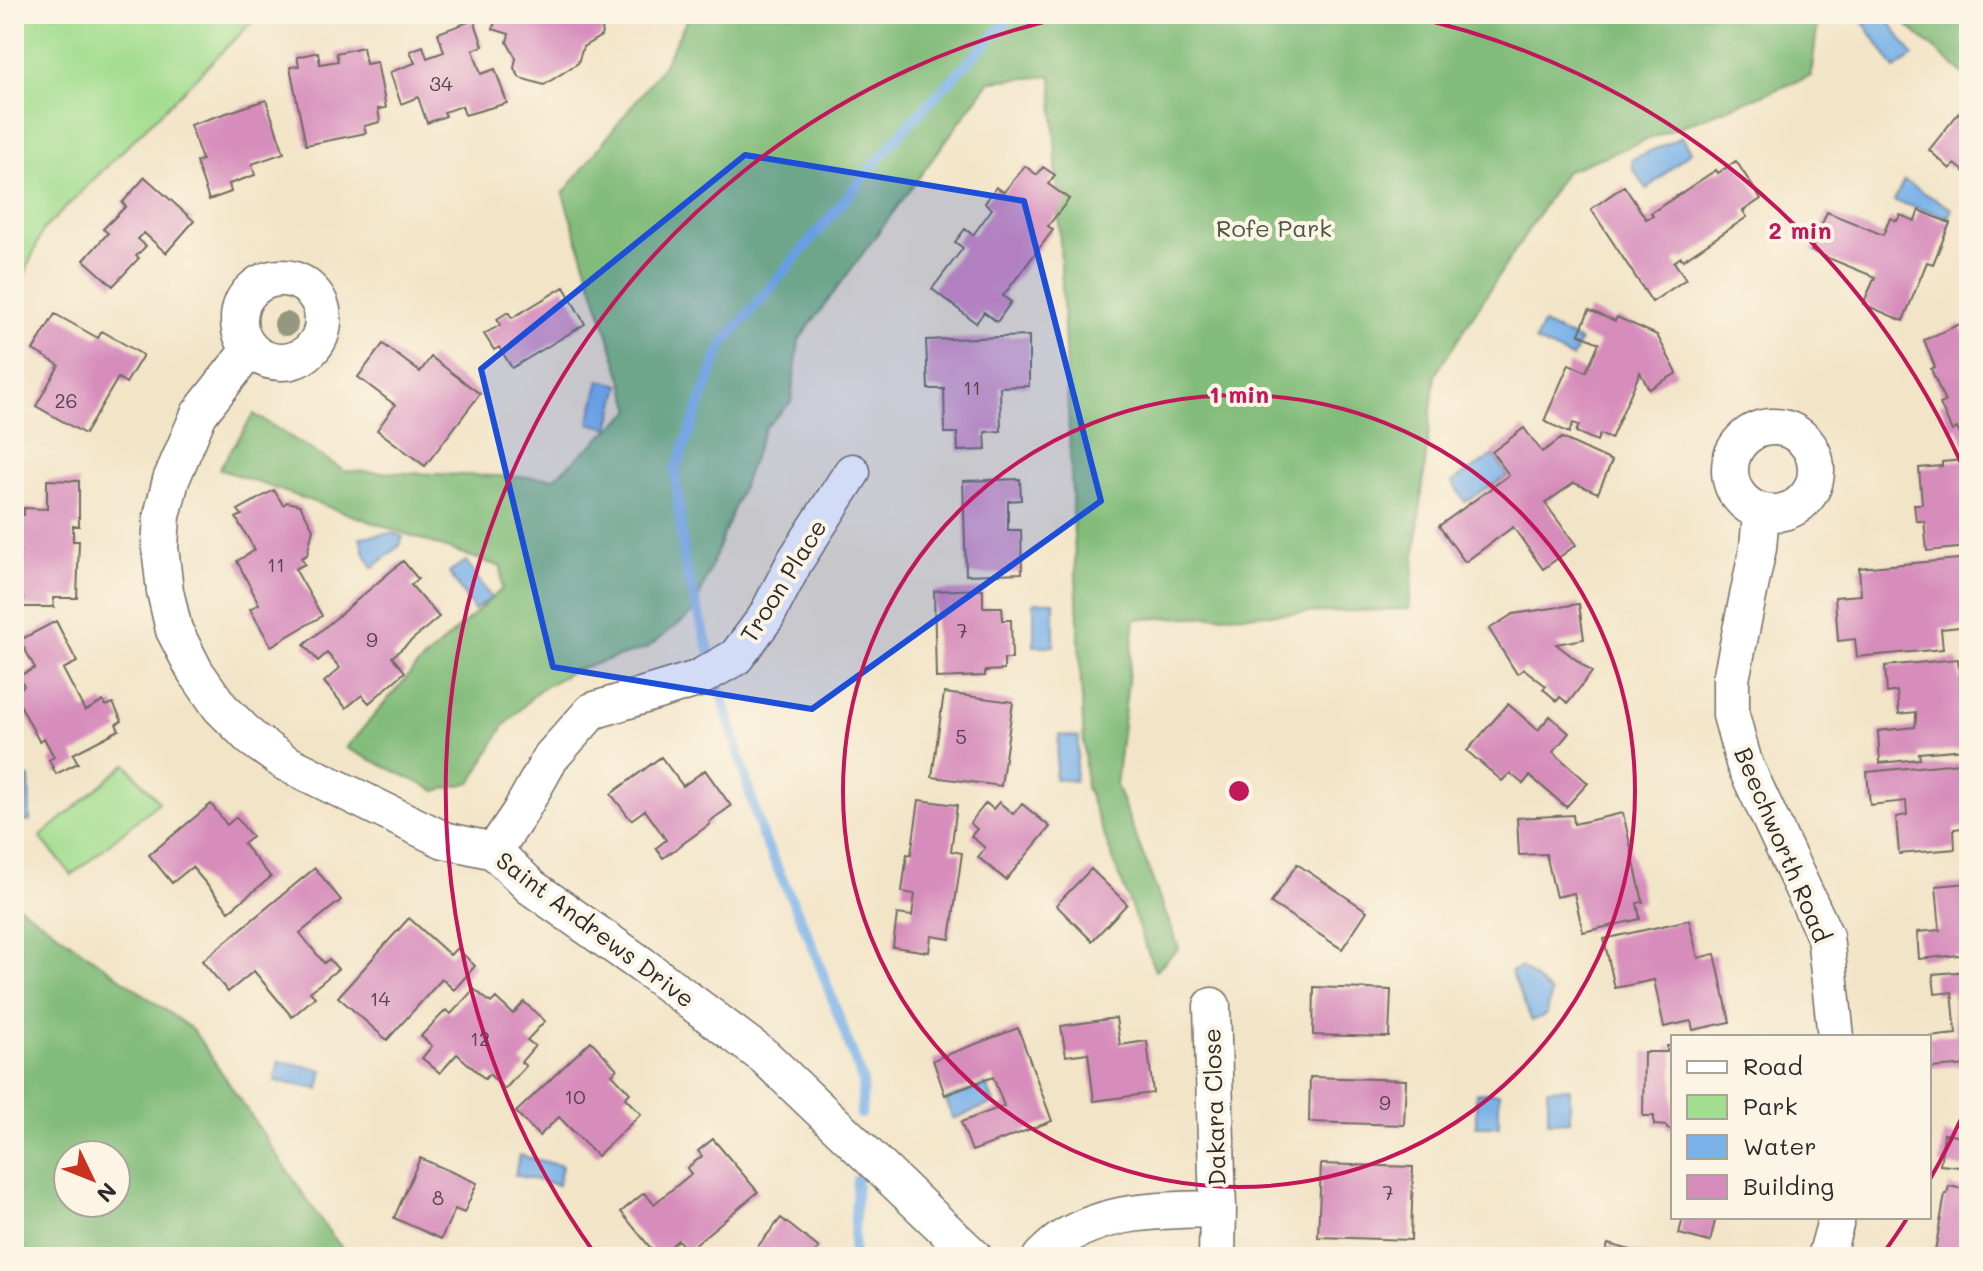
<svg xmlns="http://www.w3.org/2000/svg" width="1983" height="1271" viewBox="0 0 1983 1271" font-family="Mali,sans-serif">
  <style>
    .green { fill: #a3dd8f; stroke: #67845d; stroke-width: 2 }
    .forest { fill: #82bc7a; stroke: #567452; stroke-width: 2; fill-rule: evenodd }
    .water { fill: #7ab2e9; stroke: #526e8a; stroke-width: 2 }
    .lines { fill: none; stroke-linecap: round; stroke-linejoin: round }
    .stream { stroke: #7ab2e9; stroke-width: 10 }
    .building { fill: #d78dbc }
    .street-casing { stroke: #716c62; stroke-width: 39 }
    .street { stroke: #fff; stroke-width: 36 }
    .tree { fill: #95977f }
    .marked { fill: #1d4ed8; fill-opacity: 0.2; stroke: #1d4ed8; stroke-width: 6; stroke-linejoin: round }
    .ring { fill: none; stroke: #c2185b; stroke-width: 4 }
    .labels { text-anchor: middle; stroke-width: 8; stroke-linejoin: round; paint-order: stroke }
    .number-label { font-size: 20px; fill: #56444f }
    .park-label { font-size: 24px; fill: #495844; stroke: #fcf5e5 }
    .street-label { font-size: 24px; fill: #2b2b2b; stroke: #fcf5e5 }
    .centre { fill: #c2185b; stroke: #fcf5e5; stroke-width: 4 }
    .ring-label { font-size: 24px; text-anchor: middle; font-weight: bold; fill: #c2185b; stroke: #fcf5e5; stroke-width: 8; stroke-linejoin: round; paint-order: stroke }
  </style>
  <rect width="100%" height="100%" fill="#fcf5e5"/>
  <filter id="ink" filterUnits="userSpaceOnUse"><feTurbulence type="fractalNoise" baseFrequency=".0125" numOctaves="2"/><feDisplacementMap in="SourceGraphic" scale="16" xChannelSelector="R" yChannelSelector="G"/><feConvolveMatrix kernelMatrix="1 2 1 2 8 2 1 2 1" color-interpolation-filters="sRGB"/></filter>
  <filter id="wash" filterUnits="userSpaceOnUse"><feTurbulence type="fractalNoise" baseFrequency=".006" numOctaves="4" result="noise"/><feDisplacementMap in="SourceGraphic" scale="32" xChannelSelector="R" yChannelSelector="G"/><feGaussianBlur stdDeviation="1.8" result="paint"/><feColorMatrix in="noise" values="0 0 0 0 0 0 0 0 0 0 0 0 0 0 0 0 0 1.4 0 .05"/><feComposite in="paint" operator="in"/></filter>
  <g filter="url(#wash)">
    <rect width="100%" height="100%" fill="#f2e4c7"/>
    <path class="green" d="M14,14H260L43,230L14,299Z
      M126,764L159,802L72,875L40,837Z"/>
    <path class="forest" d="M690,14H1819L1811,76L1566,171L1435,375L1409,609L1135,619L1116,785L1179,948L1155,971L1086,787L1052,76L990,81L799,340L791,402L765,428L693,613L647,648L575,670L539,690L503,727L472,782L436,791L346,748L415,668L502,589L501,567L219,469L254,414L345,471L554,478L632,410L563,194L663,66Z
      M1894,14H1969V79Z
      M14,902L193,1030L327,1229L349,1257H14ZM68,1155H116V1203H68Z"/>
    <path class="water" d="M1869,14H1884L1913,56L1895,69L1861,19Z
      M1682,137L1691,151L1647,189L1633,169L1632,159Z
      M1904,181L1952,209L1948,217L1894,201Z
      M1543,324L1580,341L1572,358L1535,341Z
      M600,380L620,385L609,428L589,423Z
      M1494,455L1507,476L1465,502L1452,482Z
      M393,533L403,537L400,545L373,568L365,554L360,537Z
      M466,561L491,598L474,610L449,573Z
      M1034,602H1054V646H1034Z
      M1059,735L1079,737L1075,781L1055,779Z
      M29,777L30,821L14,822V778Z
      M1521,967L1551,993L1547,1014L1532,1021L1511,972Z
      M279,1061L323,1070L319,1089L275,1081Z
      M986,1084L994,1103L953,1119L945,1100Z
      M1570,1088V1121L1548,1122V1089Z
      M1476,1093H1499V1126H1476Z
      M519,1155L562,1166L558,1185L515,1175Z"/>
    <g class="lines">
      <path class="stream" d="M861,1114L863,1082L810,939L762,835L685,566L675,471L722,345L907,126L1014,14
        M853,1257L857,1180"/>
    </g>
    <g id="blocks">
      <path class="building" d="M497,14H606L601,36L583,47L578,63L544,85L520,78L514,68L516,58L507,42L509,34L493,29Z
        M474,20L483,46L473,50L481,74L495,69L507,103L465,115L462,106L444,112L446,116L427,123L418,97L401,104L390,72L415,63L410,51L423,46L427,58L444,52L438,33Z
        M363,47L366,64L377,62L386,108L378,109L380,122L364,126L366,133L306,145L290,67L299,66L297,57L318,52L320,64L338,61L336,53Z
        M266,100L284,153L252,164L255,175L229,184L231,192L209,200L196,162L202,160L190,125Z
        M1969,100V175L1955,164L1950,169L1929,150Z
        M1736,161L1761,199L1743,211L1747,217L1683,260L1681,257L1674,262L1686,279L1652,302L1591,209L1624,186L1646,219L1653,216L1651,213L1716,170L1718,173Z
        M1025,166L1037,175L1043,167L1055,175L1048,184L1069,199L1048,226L1053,230L1003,296L1011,302L997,322L984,312L976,323L932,289L963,248L955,242L965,229L973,235L992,209L985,203L996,187L1004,192Z
        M145,177L194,221L166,253L144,233L138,239L146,246L136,256L139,258L113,286L84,260L108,233L103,229L126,206L122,203Z
        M1919,210L1950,223L1933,264L1927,262L1903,321L1863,304L1875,277L1811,251L1827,212L1883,235L1890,218L1897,221L1900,215L1915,221Z
        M564,287L585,324L512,368L499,347L494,350L484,334L500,325L497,319L508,312L512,318Z
        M1589,310L1615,321L1617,317L1657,335L1677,373L1649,389L1640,372L1611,439L1600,434L1597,441L1576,432L1579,425L1573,423L1569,433L1544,421L1569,364L1586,372L1599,343L1579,334Z
        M55,314L98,338L102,331L143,355L126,383L118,378L85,434L36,406L59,365L33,350Z
        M1960,324L1969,343V443L1965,445L1957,428L1952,431L1940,404L1945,402L1931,369L1935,367L1924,340Z
        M1029,336V386L1000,387L1001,431L985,432L986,450L958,451L957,433H945L944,389H928L926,340Z
        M383,344L420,372L431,357L480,394L425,466L377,430L395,405L358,377Z
        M1524,428L1542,452L1562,438L1612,461L1598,493L1574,483L1545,503L1576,545L1543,569L1513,527L1465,562L1439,526L1509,475L1492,452Z
        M1969,451V547L1927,551L1924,521H1916L1914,504H1922L1919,468L1942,466V462L1963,460L1962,452Z
        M1020,479L1021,500L1008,501V530H1021L1022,573L966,575L963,481Z
        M47,480L79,481V526H73V541H79L77,598H53L54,607H23V597H18L20,542H14V515H24V508L47,509Z
        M274,490L283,505L287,502L300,505L313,529L307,555L301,558L305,564L295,569L322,616L271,646L250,609L259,604L237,561L255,550L236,518L242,515L238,510Z
        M1969,558V626L1941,629L1943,649L1857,657L1855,639L1838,641L1835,597L1861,595L1859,568Z
        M403,561L418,579L411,585L439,617L392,657L405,672L369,703L362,695L346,708L324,682L340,668L327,653L318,661L304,645Z
        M983,589V607H1002L1003,620H1011L1012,659H1004V670L985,671V676L936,678L934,591Z
        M1579,604L1584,639L1556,644L1592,672L1568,703L1560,697L1557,701L1543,689L1546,686L1524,669L1517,674L1489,629L1513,614Z
        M56,621L77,662L63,669L85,711L103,701L106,706L113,703L122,721L116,724L119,730L73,754L78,763L56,774L49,760L54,757L44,738L39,741L14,693L24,686L19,676L35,668L20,640Z
        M1958,659L1966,749L1919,753L1920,759L1880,763L1878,731L1915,727L1916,718V712L1899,714L1897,691L1887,693L1885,666Z
        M944,693L1013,702L1001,786L932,777Z
        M1508,704L1538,730L1550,716L1569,733L1553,752L1588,783L1566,807L1530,776L1523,784L1510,773L1502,781L1467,751Z
        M661,757L683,786L705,770L731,806L709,822L710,824L663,858L656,848L666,840L645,810L631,820L611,794Z
        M1969,762V827L1954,829L1955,849L1899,854L1896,817L1907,815L1906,801L1870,805L1867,772Z
        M919,800L957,805L951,851L962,853L950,939L931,936L929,952L893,947L897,914L912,916L915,894L902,892L907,854L911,855Z
        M999,802L1013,814L1022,804L1050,827L1006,880L978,857L985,848L971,836L977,829L970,823L986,803L993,809Z
        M211,804L227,825L236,817L252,837L243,844L271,877L229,911L192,867L172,883L149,855Z
        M1623,813L1643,902L1637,903L1640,919L1583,932L1574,893L1556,897L1546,854L1519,855L1517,818L1573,815L1574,824Z
        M1297,864L1367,911L1342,949L1271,903Z
        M315,868L341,900L300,933L324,963L329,959L338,969L310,992L315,997L292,1017L254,971L228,992L202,961Z
        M1091,869L1127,904L1092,941L1056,905Z
        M1969,883V954L1919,959L1917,932L1940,930L1936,886Z
        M409,918L450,955L457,948L475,966L454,990L442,979L387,1040L338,997Z
        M1689,920L1698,958L1715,954L1730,1022L1693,1030L1691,1021L1664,1027L1654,980L1615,988L1604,939Z
        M1969,971V1065L1931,1068L1929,1037L1956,1034L1952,992L1935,994L1933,974Z
        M1314,987L1391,990L1389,1037L1313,1035Z
        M474,989L491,1003L496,998L513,1014L524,1002L545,1021L527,1040L535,1046L521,1062L526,1066L505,1089L489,1074L485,1079L457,1054L440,1073L422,1058L432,1046L421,1036L446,1010L451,1014Z
        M1116,1018L1120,1045L1147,1041L1153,1093L1094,1101L1088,1053L1066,1056L1061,1026Z
        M1018,1028L1052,1121L972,1151L961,1122L1004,1106L993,1077L945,1095L933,1060Z
        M591,1041L617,1069L612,1074L630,1093L625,1098L641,1114L597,1156L559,1117L539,1136L516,1112Z
        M1667,1046H1673V1129H1667V1126L1654,1125V1116H1643L1644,1052H1667Z
        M1310,1077L1406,1080L1404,1125L1309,1122Z
        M1965,1124H1969V1168L1940,1165L1944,1134L1963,1137Z
        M713,1139L758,1192L687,1251L678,1240L658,1257L621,1212L644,1193L654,1204L691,1174L687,1168L702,1156L698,1151Z
        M420,1158L477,1183L464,1213L455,1209L441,1239L394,1218Z
        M1321,1164L1413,1167L1411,1240L1318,1237Z
        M1965,1185L1969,1186V1257H1934L1945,1194H1947L1949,1186L1964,1189Z
        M1683,1217H1716L1710,1242L1679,1234Z
        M781,1218L819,1248L811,1257H749Z
        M1608,1244L1652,1256V1257H1604Z"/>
    </g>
  </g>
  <g filter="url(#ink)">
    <use href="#blocks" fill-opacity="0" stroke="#716c62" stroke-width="2"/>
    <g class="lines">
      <g class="street-casing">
        <path id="street" d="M239 320a42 42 0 1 1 84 0a42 42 0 1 1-84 0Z
          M250,349L199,414L171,480L162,516L160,547L165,591L174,630L195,671L220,707L251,738L286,763L444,840L494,851L531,887L642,965L765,1057L974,1257
          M1730 470a43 43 0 1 1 86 0a43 43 0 1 1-86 0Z
          M1761,513L1758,548L1731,679V715L1744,763L1825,936L1836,1037
          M494,851L519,814L551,757L592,711L697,679L736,657L766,617L795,561L852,472
          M1212,1006L1218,1209
          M1041,1257C1048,1250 1056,1242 1065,1237C1111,1209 1166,1210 1218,1209L1217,1257
          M1826,1257L1837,1217"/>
      </g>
      <use href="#street" class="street"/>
    </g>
    <circle class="tree" cx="286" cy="324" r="12"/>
  </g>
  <path class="marked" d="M745,155L1024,201L1101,501L812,709L553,667L481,369Z"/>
  <g class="ring">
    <circle cx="1239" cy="791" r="396"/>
    <path d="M1969 1101A793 793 0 0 1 1929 1181M1908 1217A793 793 0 0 1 1885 1251M593 1251A793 793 0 0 1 1074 15M1404 15A793 793 0 0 1 1969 481"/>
  </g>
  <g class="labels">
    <g class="number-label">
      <text x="441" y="91">34</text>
      <text x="972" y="395">11</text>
      <text x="66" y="408">26</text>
      <text x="276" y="572">11</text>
      <text x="962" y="638">7</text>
      <text x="372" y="647">9</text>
      <text x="961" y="744">5</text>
      <text x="380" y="1006">14</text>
      <text x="480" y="1046">12</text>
      <text x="575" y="1104">10</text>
      <text x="1385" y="1110">9</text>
      <text x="1388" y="1200">7</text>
      <text x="438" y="1205">8</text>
    </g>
    <g class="park-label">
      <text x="1274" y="237">Rofe Park</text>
    </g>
    <g class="street-label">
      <text transform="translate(784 581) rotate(-58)" y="8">Troon Place</text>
      <text transform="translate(1782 845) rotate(67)" y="8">Beechworth Road</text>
      <text transform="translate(595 930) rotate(37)" y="8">Saint Andrews Drive</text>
      <text transform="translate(1215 1107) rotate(-92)" y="8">Dakara Close</text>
    </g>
  </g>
  <circle cx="1239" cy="791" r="12" class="centre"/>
  <g class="ring-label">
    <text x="1800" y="239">2 min</text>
    <text x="1239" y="403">1 min</text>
  </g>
  <rect width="1983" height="1271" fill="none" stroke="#fcf5e5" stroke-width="48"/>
  <rect x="1671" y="1035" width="260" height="184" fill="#fcf5e5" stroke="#a8a49b" stroke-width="2"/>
  <rect x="1687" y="1061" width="40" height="12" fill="#ffffff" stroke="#a8a49b" stroke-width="2"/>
  <text x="1743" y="1075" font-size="24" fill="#2b2b2b">Road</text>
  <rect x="1687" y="1095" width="40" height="24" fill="#a3dd8f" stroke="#a8a49b" stroke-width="2"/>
  <text x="1743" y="1115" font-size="24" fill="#2b2b2b">Park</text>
  <rect x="1687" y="1135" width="40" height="24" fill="#7ab2e9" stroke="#a8a49b" stroke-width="2"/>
  <text x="1743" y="1155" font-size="24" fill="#2b2b2b">Water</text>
  <rect x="1687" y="1175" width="40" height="24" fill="#d78dbc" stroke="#a8a49b" stroke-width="2"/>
  <text x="1743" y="1195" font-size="24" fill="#2b2b2b">Building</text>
  <g transform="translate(92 1179) rotate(133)"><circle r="38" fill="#fcf5e5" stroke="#a8a49b" stroke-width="2"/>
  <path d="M0-6L14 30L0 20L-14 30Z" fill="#c8321e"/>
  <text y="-12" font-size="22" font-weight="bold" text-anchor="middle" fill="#2b2b2b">N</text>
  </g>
</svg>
